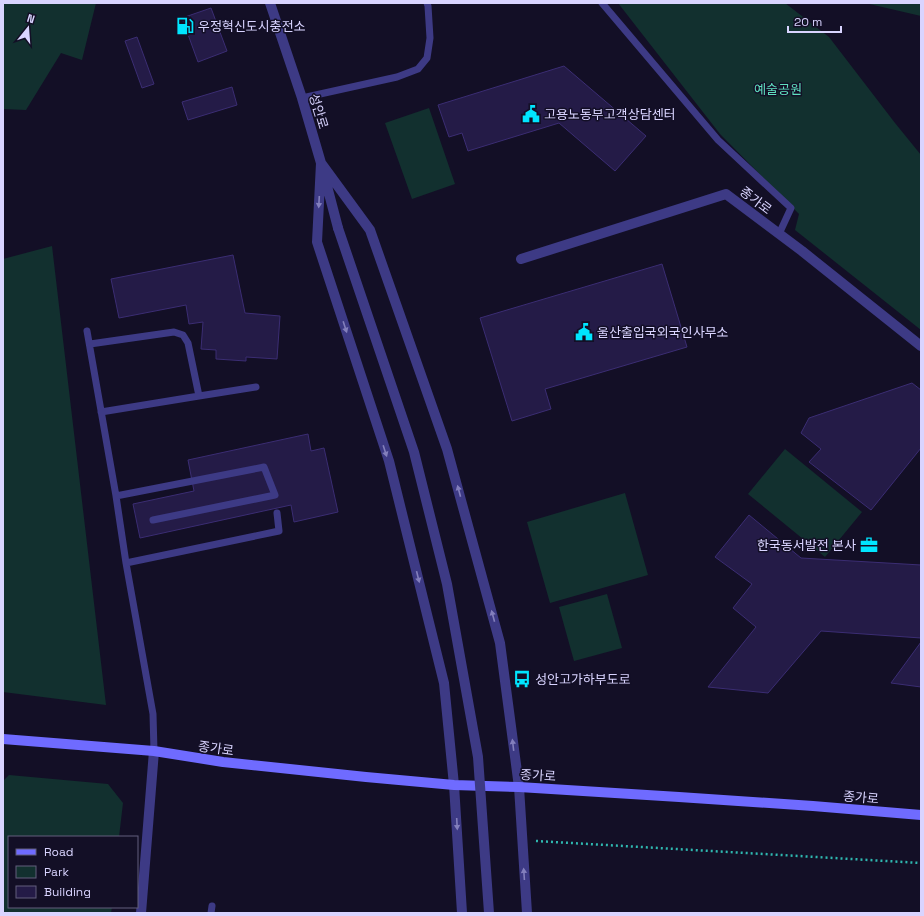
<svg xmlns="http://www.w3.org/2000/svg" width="924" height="916" viewBox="0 0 924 916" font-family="'Space Grotesk','Noto Sans KR',sans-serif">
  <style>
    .green { fill: #12302f }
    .building { fill: #241b47; stroke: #3b2d73 }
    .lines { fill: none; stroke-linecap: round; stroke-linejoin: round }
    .path { stroke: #2fb8b0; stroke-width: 2.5; stroke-dasharray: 2 3; stroke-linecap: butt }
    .service { stroke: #3d3a85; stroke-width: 7 }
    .minor { stroke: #3d3a85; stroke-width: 10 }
    .tertiary { stroke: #3d3a85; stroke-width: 10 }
    .secondary { stroke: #6f6bff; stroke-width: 10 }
    .tertiary-bridge { stroke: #3d3a85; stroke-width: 10 }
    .oneway { fill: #837fbc }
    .labels { text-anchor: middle; stroke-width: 3; stroke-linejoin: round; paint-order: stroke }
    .poi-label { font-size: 13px; fill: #d9d4ff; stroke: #130f26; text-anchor: start }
    .park-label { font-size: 13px; fill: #5fe0c0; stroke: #130f26 }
    .street-label { font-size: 13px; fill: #d9d4ff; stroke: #130f26 }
  </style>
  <rect width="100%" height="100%" fill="#130f26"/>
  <path class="green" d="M3,3H96L82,60L61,53L26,110L3,109Z
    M618,3H785L829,37L895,123L921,155V330L795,230L799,214L720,134Z
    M865,3H921V16Z
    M429,108L455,184L412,199L385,123Z
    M52,246L106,705L3,692V259Z
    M785,449L862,512L825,557L748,494Z
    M625,493L648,575L550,603L527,522Z
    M607,594L622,648L574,661L559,607Z
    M9,775L108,784L123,803L119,837H9V907H112L111,913H3V781Z"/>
  <path class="building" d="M211,8L227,51L198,62L182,18Z
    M137,37L154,84L142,88L125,41Z
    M564,66L646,136L615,171L559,123L468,151L462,133L449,137L438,105Z
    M232,87L237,105L188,120L182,102Z
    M233,255L245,313L280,316L277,359L246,357V361L216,359V350L201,349L203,322L189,324L186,305L119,318L111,279Z
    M662,264L687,347L545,389L551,409L512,421L480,318Z
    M912,383L921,390V448L871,510L809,462L821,449L801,433L809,418Z
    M308,434L311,451L324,448L338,512L294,522L291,505L140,538L133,504L194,491L188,460Z
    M749,515L801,558L921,565V638L821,631L768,693L708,687L756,627L733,608L752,584L715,557Z
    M921,642V687L891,683Z"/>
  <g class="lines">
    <path class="path" d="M536,841L921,863"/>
    <path class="service" d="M602,3L718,140L791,208L779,234
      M302,98L397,77L418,69L427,58L430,38L428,6L427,3
      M87,331L116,496L126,563L153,714L154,751
      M90,344L174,332L183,335L188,343L199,396L101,412
      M199,396L256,387
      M116,496L264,467L275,495L153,520
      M126,563L279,531L277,513
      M211,913L212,906"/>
    <path class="minor" d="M521,259L726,194L802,251L921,346"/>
    <path class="tertiary" d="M270,3L302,98L321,163L338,228
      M321,163L370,230L447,449L500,643L519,787L527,913
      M321,163L317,242L389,461L444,683L454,785L462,913
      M141,913L154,751"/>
    <path class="secondary" d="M3,739L154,751L223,762L366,777L454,785L519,787L679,797L813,806L921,815"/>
    <path class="tertiary-bridge" d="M338,228L414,452L447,584L478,757L489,913"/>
  </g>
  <defs><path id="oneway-solid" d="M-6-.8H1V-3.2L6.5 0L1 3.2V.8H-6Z"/></defs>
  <g class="oneway">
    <use href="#oneway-solid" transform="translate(319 202) rotate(93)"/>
    <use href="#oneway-solid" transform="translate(345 327) rotate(72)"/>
    <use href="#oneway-solid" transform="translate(385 451) rotate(72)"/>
    <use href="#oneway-solid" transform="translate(459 491) rotate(-105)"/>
    <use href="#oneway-solid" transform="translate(418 577) rotate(76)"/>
    <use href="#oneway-solid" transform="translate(493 616) rotate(-105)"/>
    <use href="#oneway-solid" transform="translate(513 745) rotate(-97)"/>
    <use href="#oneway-solid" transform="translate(457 824) rotate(87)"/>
    <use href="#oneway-solid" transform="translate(524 874) rotate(-94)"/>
  </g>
  <defs>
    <g id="fuel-bare" transform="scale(1.38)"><path d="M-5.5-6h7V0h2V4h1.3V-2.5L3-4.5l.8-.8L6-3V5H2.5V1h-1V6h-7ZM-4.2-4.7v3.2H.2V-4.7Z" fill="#00e5ff" stroke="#130f26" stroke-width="2.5" paint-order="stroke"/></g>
    <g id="civic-bare" transform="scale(1.38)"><path d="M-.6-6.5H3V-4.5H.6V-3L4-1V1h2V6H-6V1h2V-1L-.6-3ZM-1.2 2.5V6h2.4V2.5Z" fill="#00e5ff" stroke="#130f26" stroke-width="2.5" paint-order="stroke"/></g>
    <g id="office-bare" transform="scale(1.38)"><path d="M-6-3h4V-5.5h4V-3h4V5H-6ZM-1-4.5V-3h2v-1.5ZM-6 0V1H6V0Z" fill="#00e5ff" stroke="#130f26" stroke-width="2.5" paint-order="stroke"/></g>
    <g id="bus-bare" transform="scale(1.38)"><path d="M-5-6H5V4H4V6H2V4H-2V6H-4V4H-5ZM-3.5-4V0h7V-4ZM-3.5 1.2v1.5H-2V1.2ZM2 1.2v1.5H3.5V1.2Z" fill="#00e5ff" stroke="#130f26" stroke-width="2.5" paint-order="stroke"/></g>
  </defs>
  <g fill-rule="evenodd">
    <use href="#fuel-bare" x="185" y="26"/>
    <use href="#civic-bare" x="531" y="114"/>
    <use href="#civic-bare" x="584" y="332"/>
    <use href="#office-bare" x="869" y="545"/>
    <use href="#bus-bare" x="522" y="679"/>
  </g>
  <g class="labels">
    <g class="poi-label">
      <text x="198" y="31">우정혁신도시충전소</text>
      <text x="544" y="119">고용노동부고객상담센터</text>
      <text x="597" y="337">울산출입국외국인사무소</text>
      <text x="856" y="550" text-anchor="end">한국동서발전 본사</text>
      <text x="535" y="684">성안고가하부도로</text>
    </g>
    <g class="park-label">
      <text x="778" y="94">예술공원</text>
    </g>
    <g class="street-label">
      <text transform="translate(319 111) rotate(73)" y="5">성안로</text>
      <text transform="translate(756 200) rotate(37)" y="5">종가로</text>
      <text transform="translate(216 748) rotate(8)" y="5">종가로</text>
      <text transform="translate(538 775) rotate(3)" y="5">종가로</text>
      <text transform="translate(861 797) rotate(5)" y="5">종가로</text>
    </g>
  </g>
  <rect width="924" height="916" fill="none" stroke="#d9d4ff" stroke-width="8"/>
  <rect x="8" y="836" width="130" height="72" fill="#130f26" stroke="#625e7d"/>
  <rect x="16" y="849" width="20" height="6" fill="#6f6bff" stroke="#625e7d"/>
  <text x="44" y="856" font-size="12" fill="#d9d4ff">Road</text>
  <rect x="16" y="866" width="20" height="12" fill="#12302f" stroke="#625e7d"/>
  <text x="44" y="876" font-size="12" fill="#d9d4ff">Park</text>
  <rect x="16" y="886" width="20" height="12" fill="#241b47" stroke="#625e7d"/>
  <text x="44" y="896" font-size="12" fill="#d9d4ff">Building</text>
  <g transform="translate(28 28) rotate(17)" stroke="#130f26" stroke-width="3" paint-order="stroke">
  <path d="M0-3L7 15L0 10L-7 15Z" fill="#d9d4ff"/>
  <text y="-6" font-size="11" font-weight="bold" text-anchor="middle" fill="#d9d4ff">N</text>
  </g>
  <path d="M788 26v6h53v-6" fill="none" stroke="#d9d4ff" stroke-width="2"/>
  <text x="794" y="26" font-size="12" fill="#d9d4ff" stroke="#130f26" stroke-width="3" paint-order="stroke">20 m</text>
</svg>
